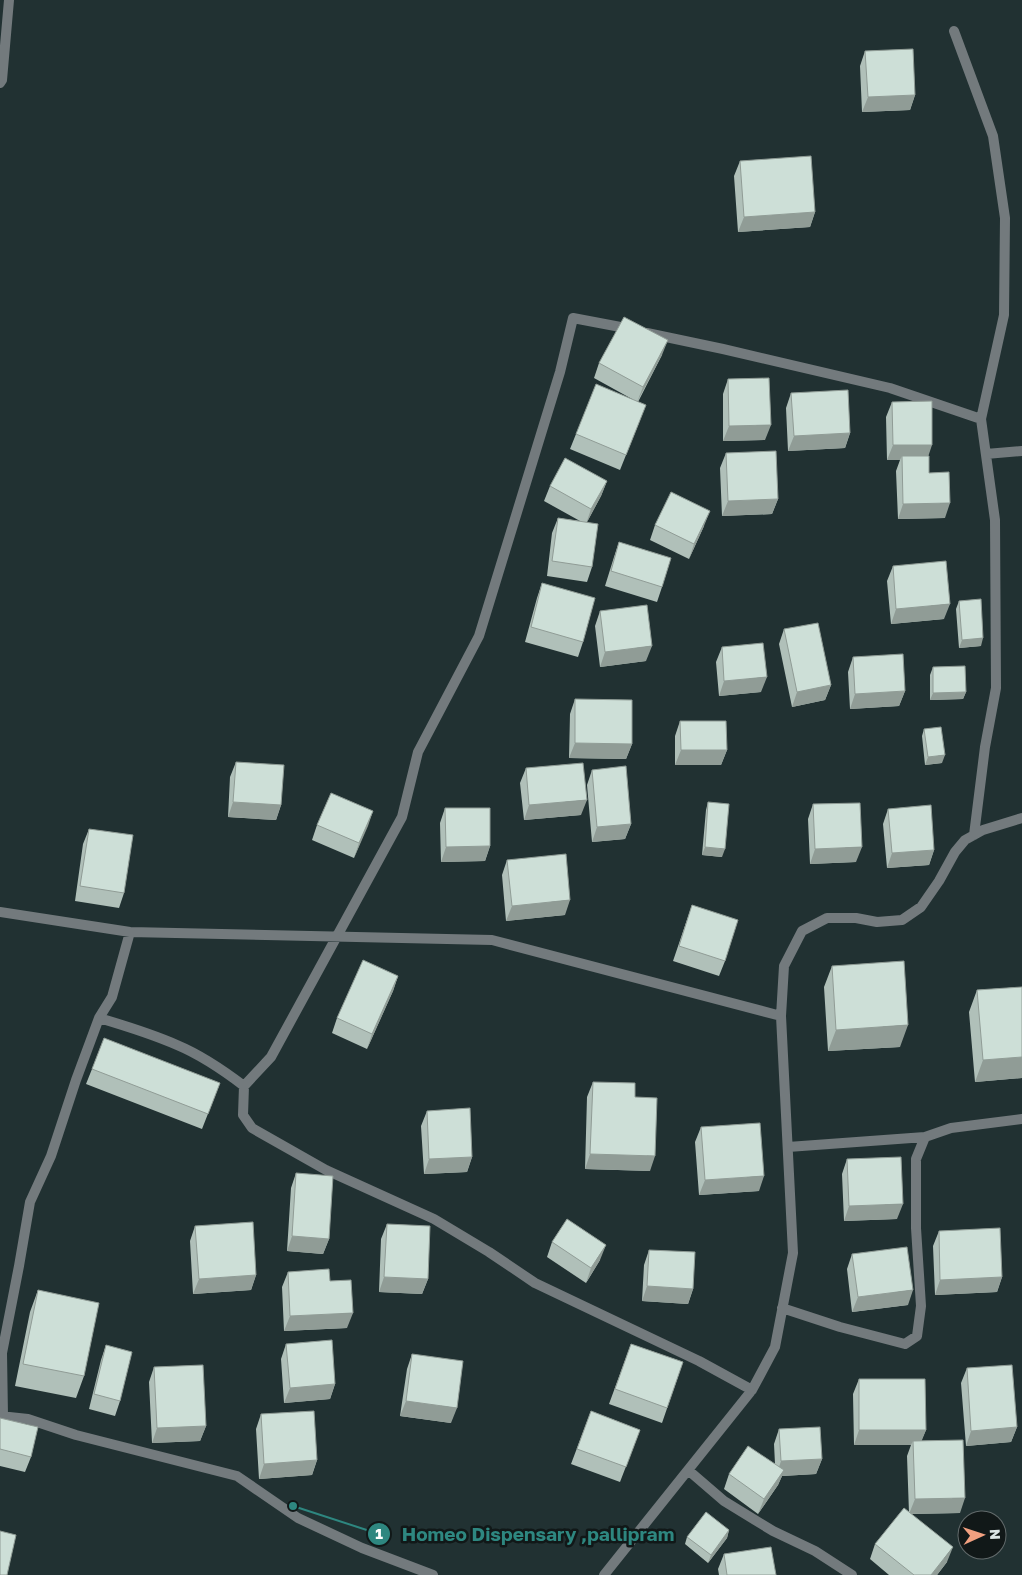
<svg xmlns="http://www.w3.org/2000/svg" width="1022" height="1575" viewBox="0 0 1022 1575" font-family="'Golos Text',sans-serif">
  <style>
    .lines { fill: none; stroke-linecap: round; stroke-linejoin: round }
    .street { stroke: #737a7d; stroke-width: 10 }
    .wall { fill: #b0c0b9 }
    .shaded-wall { fill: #909c96 }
    .building { fill: #cddfd7; stroke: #909c96 }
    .leader { fill: none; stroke: #2e8780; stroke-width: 2 }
    .callout-dot { fill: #2e8780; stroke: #111818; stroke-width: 2 }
    .mark-label { font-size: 15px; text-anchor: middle; font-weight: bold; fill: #fff }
    .callout-label { font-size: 19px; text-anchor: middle; font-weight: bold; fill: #2e8780; stroke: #111818; stroke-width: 5; stroke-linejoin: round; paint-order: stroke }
  </style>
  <rect width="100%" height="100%" fill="#213132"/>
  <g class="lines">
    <path class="street" d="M954,31L993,136L1005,218L1004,315L981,419
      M0,83L2,80L9,0
      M631,329L573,318L560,372L479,636L418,752L402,817L271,1057L244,1086L243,1115L252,1128L326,1170L434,1219L489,1252L535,1283L699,1361L752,1390
      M647,333L723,349L890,388L981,419L995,520L996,688L985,747L974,835
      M986,454L1022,451
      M0,912L130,932L492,940L781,1016L793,1253L775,1347L752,1390L604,1575
      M781,1016L784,966L802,931L827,918H856L877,922L902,920L921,907L939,881L955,852L965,840L983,830L1022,818
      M99,1018C126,1026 152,1034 177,1045C201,1055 223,1070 244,1086
      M788,1147L925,1137
      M782,1308L840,1327L905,1344L917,1336L921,1306L916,1228V1159L925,1137L951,1128L1022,1119
      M0,1416L28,1419L76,1435L237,1476L298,1518L362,1548L433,1575
      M3,1416L2,1353L19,1266L30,1202L51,1156L76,1080L99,1018L112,997L130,932
      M688,1470L724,1501L773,1531L815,1551L852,1575"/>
  </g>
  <path class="wall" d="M865,51L915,95L910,110L862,112L860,66Z
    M740,161L815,212L810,227L738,232L734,176Z
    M662,355L638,402L640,420L620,470L570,449L576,434L632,399L594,378L599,363Z
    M728,379L765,440L723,441V394Z
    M791,393L850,433L845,448L788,451L786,408Z
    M892,402L928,456L929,473L945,518L898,519L896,471L900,460H887L886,417Z
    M726,453L778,499L772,514L722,516L720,468Z
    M607,481L601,496L587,522L592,567L587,582L547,576L552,533L558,518L580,521L544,501L550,486Z
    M655,525L704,526L689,559L650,540Z
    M619,542L662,587L657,602L605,586L614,557Z
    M893,566L944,619L891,624L887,581Z
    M542,583L583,642L578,657L525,642L537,598Z
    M959,601L981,646L959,648L956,609Z
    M600,611L646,661L600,667L595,626Z
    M784,629L831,685L825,700L792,707L779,644Z
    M722,647L761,692L719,696L716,662Z
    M853,657L905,691L899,706L850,709L848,672Z
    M933,667L966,692L963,699L930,700V675Z
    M575,699L632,744L626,759L569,758L570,714Z
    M680,721L727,750L721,765H675V736Z
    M924,729L942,763L925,765L922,736Z
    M236,762L281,805L276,820L228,817L230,777Z
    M526,768L581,815L524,820L520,783Z
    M592,770L631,824L625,839L592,842L587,785Z
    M708,802L722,857L702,855L706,810Z
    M813,804L856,862L810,864L808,819Z
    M445,808L490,846L485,861L441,862L440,823Z
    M888,809L934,850L929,865L887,868L883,824Z
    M373,811L354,858L312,840L317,825Z
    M89,829L124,893L119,908L75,901L83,844Z
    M507,860L565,915L506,921L502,875Z
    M692,905L725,961L719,976L673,961Z
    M832,966L900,1047L828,1051L824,987Z
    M398,976L393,991L367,1049L332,1033L337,1018Z
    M1022,987V1078L975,1082L969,1012L977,990Z
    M92,1069L220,1083L202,1129L86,1084Z
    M593,1082L635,1097L650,1171L585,1169L587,1097Z
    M427,1111L472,1157L467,1172L424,1174L421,1126Z
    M701,1127L759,1191L699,1195L695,1142Z
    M847,1159L897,1219L844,1221L842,1174Z
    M296,1173L329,1239L323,1254L287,1251L291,1188Z
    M387,1224L428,1279L422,1294L379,1292L381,1239Z
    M195,1226L256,1275L251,1290L193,1294L190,1241Z
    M939,1231L1002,1277L997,1292L935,1295L933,1246Z
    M552,1242L600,1260L586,1283L547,1257Z
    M649,1250L693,1289L688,1304L642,1301L644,1265Z
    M852,1254L908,1305L852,1312L847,1269Z
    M288,1272L330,1281L347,1328L284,1331L282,1287Z
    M38,1290L84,1376L76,1398L15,1386L30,1312Z
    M286,1344L335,1384L330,1399L284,1403L281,1359Z
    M631,1344L683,1362L662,1423L609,1404Z
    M106,1345L120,1401L115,1416L89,1409L101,1360Z
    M412,1354L451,1423L400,1416L407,1369Z
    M154,1367L206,1426L200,1441L152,1443L149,1382Z
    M967,1368L1017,1427L1011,1442L966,1446L961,1383Z
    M859,1379L926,1430L921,1441L960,1513L911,1514L947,1562L937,1575H889L870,1559L875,1544L909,1513L907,1456L911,1445H854L853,1394Z
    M591,1411L640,1430L620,1482L571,1464Z
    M261,1414L317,1460L312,1475L259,1479L256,1429Z
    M0,1418L31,1457L25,1472L0,1466Z
    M779,1429L822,1459L816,1474L782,1476L778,1485L758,1514L724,1489L729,1474L775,1464L774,1444Z
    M729,1530L727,1538L708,1563L685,1544L687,1537Z
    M724,1554L776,1575H719L718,1569Z"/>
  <path class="shaded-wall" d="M915,95L910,110L862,112L868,97Z
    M815,212L810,227L738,232L744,217Z
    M668,340L662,355L637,402L643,387Z
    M771,425L765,440L723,441L729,426Z
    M850,433L845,448L788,451L794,436Z
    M893,445H932L927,460L902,456L900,460H887Z
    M607,481L601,496L586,524L591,509Z
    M778,499L772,514L722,516L728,501Z
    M950,503L945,518L898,519L903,504Z
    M710,511L704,526L689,559L694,544Z
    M950,604L944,619L891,624L896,609Z
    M983,638L981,646L959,648L962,640Z
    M652,646L646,661L600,667L605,652Z
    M767,677L761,692L719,696L724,681Z
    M831,685L825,700L792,707L797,692Z
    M905,691L899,706L850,709L855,694Z
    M966,692L963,699L930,700L933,693Z
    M575,743L632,744L626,759L569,758Z
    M681,750H727L721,765H675Z
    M945,755L942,763L925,765L928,757Z
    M587,800L581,815L524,820L529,805Z
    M233,802L281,805L276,820L228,817Z
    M373,811L368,826L354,858L359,843Z
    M631,824L625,839L592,842L597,827Z
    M490,846L485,861L441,862L446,847Z
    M705,847L725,849L722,857L702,855Z
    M862,847L856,862L810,864L815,849Z
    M934,850L929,865L887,868L892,853Z
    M570,900L565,915L506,921L512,906Z
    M398,976L393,991L367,1049L372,1034Z
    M908,1025L900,1047L828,1051L836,1030Z
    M1022,1057V1078L975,1082L983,1060Z
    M590,1154L655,1156L650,1171L585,1169Z
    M472,1157L467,1172L424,1174L429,1159Z
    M764,1176L759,1191L699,1195L705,1180Z
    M903,1204L897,1219L844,1221L849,1206Z
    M292,1236L329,1239L323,1254L287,1251Z
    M606,1245L600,1260L586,1283L591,1268Z
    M256,1275L251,1290L193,1294L199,1279Z
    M384,1277L428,1279L422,1294L379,1292Z
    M1002,1277L997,1292L935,1295L940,1280Z
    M647,1286L693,1289L688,1304L642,1301Z
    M913,1290L908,1305L852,1312L858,1297Z
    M353,1313L347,1328L284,1331L290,1316Z
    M335,1384L330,1399L284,1403L290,1388Z
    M406,1401L457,1408L451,1423L400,1416Z
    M206,1426L200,1441L152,1443L157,1428Z
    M1017,1427L1011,1442L966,1446L971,1431Z
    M859,1430H926L920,1445L913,1441L911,1445H854Z
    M822,1459L816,1474L782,1476L778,1485L758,1514L764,1499L776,1476L781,1461Z
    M317,1460L312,1475L259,1479L264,1464Z
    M965,1498L960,1513L909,1514L915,1499Z
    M729,1530L727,1538L708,1563L711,1555Z
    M953,1547L947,1562L937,1575H931Z"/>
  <path class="building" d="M913,49L915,95L868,97L865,51Z
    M811,156L815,212L744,217L740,161Z
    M624,317L668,340L643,387L599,363Z
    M769,378L771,425L729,426L728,379Z
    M596,384L646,405L626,455L576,434Z
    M848,390L850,433L794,436L791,393Z
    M932,401V445H893L892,402Z
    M776,451L778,499L728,501L726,453Z
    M902,456H929V473L949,472L950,503L903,504Z
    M565,458L607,481L591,509L550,486Z
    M671,492L710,511L694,544L655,525Z
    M558,518L598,524L592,567L552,561Z
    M619,542L671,558L662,587L611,571Z
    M946,561L950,604L896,609L893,566Z
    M542,583L595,598L583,642L531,627Z
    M981,599L983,638L962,640L959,601Z
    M647,605L652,646L605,652L600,611Z
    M818,623L831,685L797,692L784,629Z
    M763,643L767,677L724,681L722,647Z
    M903,654L905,691L855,694L853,657Z
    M965,666L966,692L933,693V667Z
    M575,699L632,700V744L575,743Z
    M680,721H726L727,750H681Z
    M941,727L945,755L928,757L924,729Z
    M236,762L284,765L281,805L233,802Z
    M583,763L587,800L529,805L526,768Z
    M626,766L631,824L597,827L592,770Z
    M331,793L373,811L359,843L317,825Z
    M708,802L729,804L725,849L705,847Z
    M860,803L862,847L815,849L813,804Z
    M931,805L934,850L892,853L888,809Z
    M445,808H490V846L446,847Z
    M89,829L133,835L124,893L80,886Z
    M566,854L570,900L512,906L507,860Z
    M692,905L738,920L725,961L679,946Z
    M363,960L398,976L372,1034L337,1018Z
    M904,961L908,1025L836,1030L832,966Z
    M1022,987V1057L983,1060L977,990Z
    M104,1038L220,1083L208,1114L92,1069Z
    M593,1082L635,1083V1097L657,1098L655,1156L590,1154Z
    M470,1108L472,1157L429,1159L427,1111Z
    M760,1123L764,1176L705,1180L701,1127Z
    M901,1157L903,1204L849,1206L847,1159Z
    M296,1173L333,1176L329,1239L292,1236Z
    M567,1219L606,1245L591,1268L552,1242Z
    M253,1222L256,1275L199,1279L195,1226Z
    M387,1224L430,1226L428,1279L384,1277Z
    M1000,1228L1002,1277L940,1280L939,1231Z
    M907,1247L913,1290L858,1297L852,1254Z
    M649,1250L695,1252L693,1289L647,1286Z
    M329,1269L330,1281L351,1280L353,1313L290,1316L288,1272Z
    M38,1290L99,1303L84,1376L23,1364Z
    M332,1340L335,1384L290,1388L286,1344Z
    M631,1344L683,1362L667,1408L615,1389Z
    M106,1345L132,1352L120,1401L94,1394Z
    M412,1354L463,1361L457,1408L406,1401Z
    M203,1365L206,1426L157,1428L154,1367Z
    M1012,1365L1017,1427L971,1431L967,1368Z
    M859,1379H925L926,1430H859Z
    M314,1411L317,1460L264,1464L261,1414Z
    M591,1411L640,1430L626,1467L577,1449Z
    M0,1418L38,1427L31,1457L0,1449Z
    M820,1427L822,1459L781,1461L779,1429Z
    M963,1440L965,1498L915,1499L913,1441Z
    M748,1446L784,1470L764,1499L729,1474Z
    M904,1508L953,1547L931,1575H914L875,1544Z
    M706,1512L729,1530L711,1555L687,1537Z
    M0,1531L16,1535L7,1575H0Z
    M771,1547L776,1575H727L724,1554Z"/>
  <path class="leader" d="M293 1506L379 1534"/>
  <g class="callout-dot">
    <circle cx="293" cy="1506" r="5"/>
    <circle cx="379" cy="1534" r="12"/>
  </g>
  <g class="mark-label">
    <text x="379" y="1539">1</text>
  </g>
  <g class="callout-label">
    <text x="538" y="1541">Homeo Dispensary ,pallipram</text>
  </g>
  <g transform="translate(982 1535) rotate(87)"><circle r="24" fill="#111818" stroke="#626a6b"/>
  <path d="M0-4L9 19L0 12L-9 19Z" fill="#f2a080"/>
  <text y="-8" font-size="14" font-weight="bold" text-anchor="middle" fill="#dce6e7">N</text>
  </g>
</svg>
